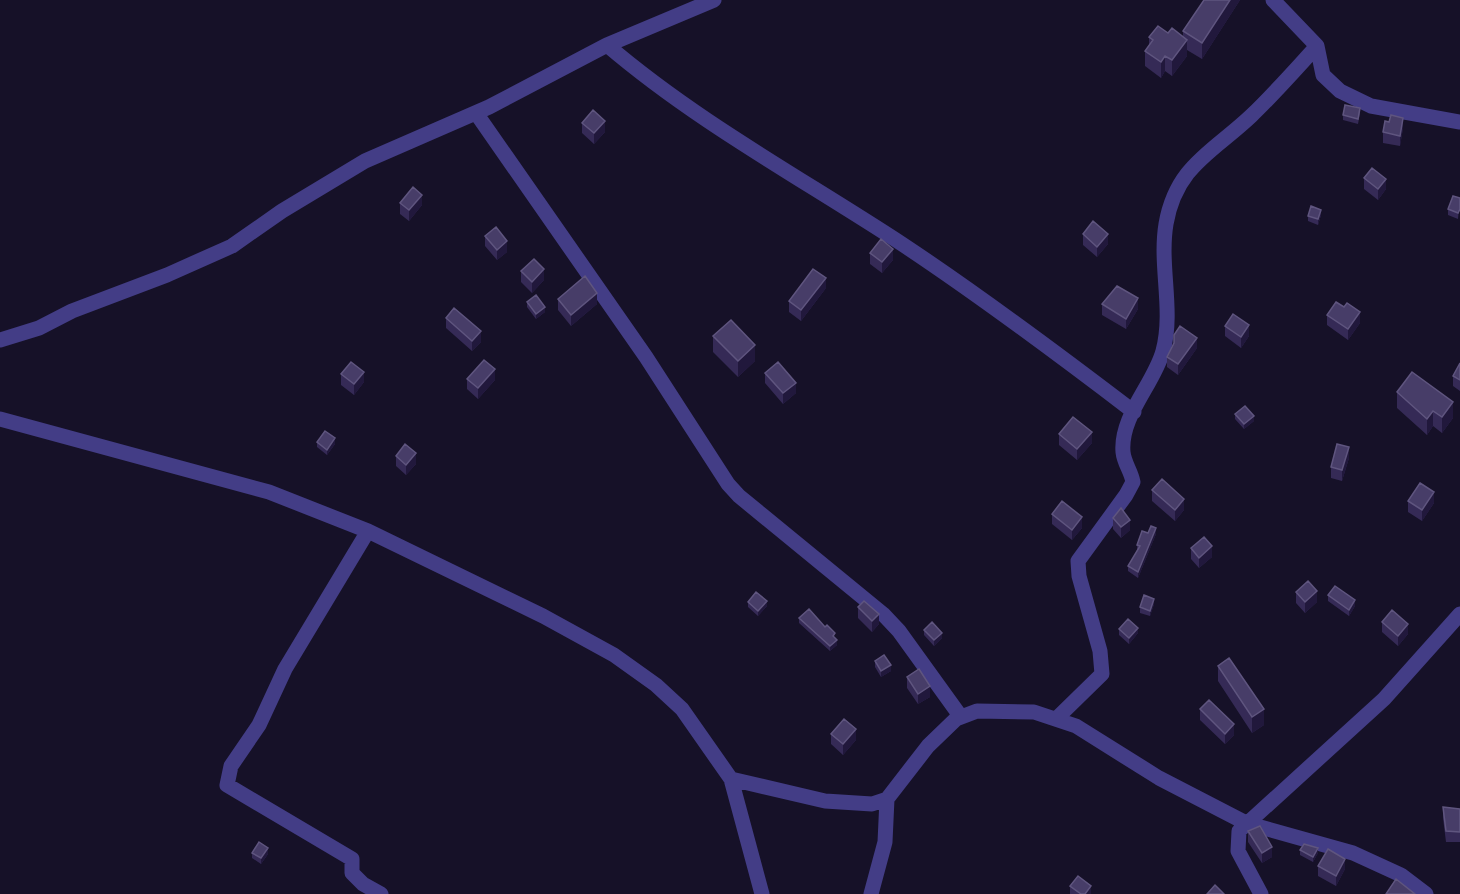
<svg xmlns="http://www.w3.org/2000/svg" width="1460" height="894" viewBox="0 0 1460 894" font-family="Rubik,sans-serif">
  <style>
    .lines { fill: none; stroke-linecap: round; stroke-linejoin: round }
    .minor { stroke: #433d86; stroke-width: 15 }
    .wall { fill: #352a56 }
    .shaded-wall { fill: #21183c }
    .building { fill: #473d68; stroke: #5f557f; stroke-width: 1.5 }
  </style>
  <rect width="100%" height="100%" fill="#161128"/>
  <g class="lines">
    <path class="minor" d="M1273,0L1317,46L1323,75L1340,91L1371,106L1460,122
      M607,45C697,122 803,179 902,244C982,297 1058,354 1134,412
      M476,113L646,357L728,484L739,496L883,614L899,631L961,717
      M0,340L39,328L72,311L167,275L232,246L282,211L365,161L489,107L607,45L714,0
      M0,419L269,492L368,531L543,616L614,655L656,685L682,709L731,779L825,801L872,804L887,799L928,746L956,719L977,711L1034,712L1076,726L1159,778L1246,823L1353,853L1401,875L1426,894
      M368,531L285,669L259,725L231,766L227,785L352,859V873L363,884L381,894
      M1057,718L1102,674L1100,651L1079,576L1078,561L1126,495L1133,482C1131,471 1124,463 1123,452C1120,416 1154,384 1163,351C1174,310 1159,266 1166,224C1176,166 1213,152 1251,116C1274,94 1295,70 1317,46
      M731,779L762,894
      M871,894L885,842L887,799
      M1261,894L1238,851L1239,831L1384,699L1460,614"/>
  </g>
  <path class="wall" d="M1204,0H1240L1202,59L1187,50V56L1172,76L1165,71L1161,78L1145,66V51L1149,45V37L1168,33L1183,37V31Z
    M1360,113L1358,124L1343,120V115Z
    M1389,122L1403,128L1400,146L1383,143V132Z
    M582,123L605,132L594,144L582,133Z
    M1364,178L1386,189L1378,200L1364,189Z
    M1460,198L1458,219L1448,215V209Z
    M400,203L422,205L409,221L400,214Z
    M1321,215L1318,225L1308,221V216Z
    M1083,234L1108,244L1097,257L1083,245Z
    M485,236L507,252L497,260L485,246Z
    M870,253L893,260L882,273L870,264Z
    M521,271L544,280L532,293L521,282Z
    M826,288L801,321L789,312V301Z
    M558,299L597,304L571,326L558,310Z
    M527,302L545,312L536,319L527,307Z
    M1102,304L1138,309L1126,329L1102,315Z
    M1327,315L1360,323L1348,340L1327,325Z
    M446,318L481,342L472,351L446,328Z
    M1225,326L1249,336L1241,348L1225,336Z
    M713,336L755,361L738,377L713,352Z
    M1197,348L1178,375L1167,367V357Z
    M1460,363V391L1453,386V376Z
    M765,373L796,393L783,404L765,383Z
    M341,374L364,382L354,395L341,385Z
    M467,379L495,380L478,399L467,389Z
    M1397,392L1453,418L1442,433L1433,426L1427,435L1397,408Z
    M1235,414L1254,421L1244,429L1235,419Z
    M1059,434L1092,443L1077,460L1059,445Z
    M317,442L335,444L327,455L317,447Z
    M396,456L416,464L406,475L396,466Z
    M1349,458L1342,481L1331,478V467Z
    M1152,490L1184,510L1175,521L1152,501Z
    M1408,501L1434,503L1422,521L1408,512Z
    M1052,514L1082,528L1072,540L1052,524Z
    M1113,518L1130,530L1121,538L1113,529Z
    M1148,533L1156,534L1138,578L1128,571V566L1137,551V545Z
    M1191,548L1212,557L1199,568L1191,559Z
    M1296,592L1317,602L1305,613L1296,603Z
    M1328,595L1355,606L1349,616L1328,601Z
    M748,602L767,606L758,616L748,607Z
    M1154,604L1150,616L1140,613V607Z
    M858,607L879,624L872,632L858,618Z
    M799,618L835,638L837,645L830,651L799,623Z
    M1382,622L1408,634L1398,646L1382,632Z
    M1119,629L1138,633L1129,644L1119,635Z
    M924,630L942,638L934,646L924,635Z
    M875,661L891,671L881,677L875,667Z
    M1218,666L1264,725L1252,733L1218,681Z
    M907,677L930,697L918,704L907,688Z
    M1200,709L1234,735L1225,744L1200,720Z
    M831,734L856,740L843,755L831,744Z
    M1443,807L1460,809V842H1446L1443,818Z
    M1248,831L1272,857L1262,863L1248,842Z
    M1300,850L1318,853L1313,862L1300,855Z
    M252,853L268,854L261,864L252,858Z
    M1318,866L1345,869L1336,886L1318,876Z
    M1070,886L1091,894H1070Z"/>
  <path class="shaded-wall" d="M1230,0H1240L1202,59V43Z
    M1187,40V56L1172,76V60Z
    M1165,56V71L1161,78V62Z
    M1403,118V128L1400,146V136Z
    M605,121V132L594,144V133Z
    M1386,179V189L1378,200V189Z
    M422,195V205L409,221V210Z
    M1321,210V215L1318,225V219Z
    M1108,234V244L1097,257V247Z
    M507,241V252L497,260V250Z
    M893,249V260L882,273V262Z
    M544,269V280L532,293V282Z
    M826,278V288L801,321V310Z
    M597,293V304L571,326V315Z
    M1138,298V309L1126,329V319Z
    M545,307V312L536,319V314Z
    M1360,312V323L1348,340V329Z
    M1249,325V336L1241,348V337Z
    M481,331V342L472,351V341Z
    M1197,338V348L1178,375V364Z
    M755,345V361L738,377V361Z
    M495,369V380L478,399V388Z
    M364,372V382L354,395V384Z
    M796,383V393L783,404V393Z
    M1453,402V418L1442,433V417Z
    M1433,411V426L1427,435V419Z
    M1254,416V421L1244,429V424Z
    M1092,432V443L1077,460V449Z
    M335,438V444L327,455V450Z
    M1349,447V458L1342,481V470Z
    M416,453V464L406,475V465Z
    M1434,492V503L1422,521V510Z
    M1184,499V510L1175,521V510Z
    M1082,517V528L1072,540V530Z
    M1130,520V530L1121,538V527Z
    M1156,528V534L1138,578V572Z
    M1212,546V557L1199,568V558Z
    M1317,591V602L1305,613V602Z
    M1154,599V604L1150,616V611Z
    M1355,600V606L1349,616V610Z
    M767,601V606L758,616V611Z
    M879,614V624L872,632V621Z
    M1408,624V634L1398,646V636Z
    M1138,628V633L1129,644V638Z
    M942,633V638L934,646V640Z
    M837,640V645L830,651V646Z
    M891,665V671L881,677V671Z
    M930,686V697L918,704V694Z
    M1264,709V725L1252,733V717Z
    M1234,724V735L1225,744V734Z
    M856,729V740L843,755V744Z
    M1272,847V857L1262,863V853Z
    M268,848V854L261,864V858Z
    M1318,848V853L1313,862V857Z
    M1345,859V869L1336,886V876Z
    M1091,886V894H1085Z"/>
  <path class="building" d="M1204,0H1230L1202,43L1183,31Z
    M1158,26L1168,33L1172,28L1187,40L1172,60L1165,56L1161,62L1145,51L1153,40L1149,37Z
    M1345,105L1360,108L1358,119L1343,115Z
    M593,110L605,121L594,133L582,123Z
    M1391,115L1403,118L1400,136L1383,132L1385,121L1389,122Z
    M1372,168L1386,179L1378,189L1364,178Z
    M413,187L422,195L409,210L400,203Z
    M1453,196L1460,198V209L1458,213L1448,209Z
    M1311,206L1321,210L1318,219L1308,216Z
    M1093,221L1108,234L1097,247L1083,234Z
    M496,227L507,241L497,250L485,236Z
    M881,239L893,249L882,262L870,253Z
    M534,259L544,269L532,282L521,271Z
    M813,269L826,278L801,310L789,301Z
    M585,276L597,293L571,315L558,299Z
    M1117,286L1138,298L1126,319L1102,304Z
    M536,295L545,307L536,314L527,302Z
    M1336,302L1344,307L1347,303L1360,312L1348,329L1327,315Z
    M454,308L481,331L472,341L446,318Z
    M1233,314L1249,325L1241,337L1225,326Z
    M731,320L755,345L738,361L713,336Z
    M1180,326L1197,338L1178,364L1167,357L1174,343V335Z
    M484,360L495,369L478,388L467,379Z
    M351,362L364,372L354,384L341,374Z
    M778,362L796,383L783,393L765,373Z
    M1460,363V380L1453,376Z
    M1412,372L1453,402L1442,417L1433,411L1427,419L1397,392Z
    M1245,406L1254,416L1244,424L1235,414Z
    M1073,417L1092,432L1077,449L1059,434Z
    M325,431L335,438L327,450L317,442Z
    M405,444L416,453L406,465L396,456Z
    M1337,444L1349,447L1342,470L1331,467Z
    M1162,479L1184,499L1175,510L1152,490Z
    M1420,483L1434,492L1422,510L1408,501Z
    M1062,501L1082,517L1072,530L1052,514Z
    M1121,508L1130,520L1121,527L1113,518Z
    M1151,526L1156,528L1138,572L1128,566L1140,546L1137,545L1142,531L1148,533Z
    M1204,537L1212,546L1199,558L1191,548Z
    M1308,581L1317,591L1305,602L1296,592Z
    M1335,586L1355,600L1349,610L1328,595Z
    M756,592L767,601L758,611L748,602Z
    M1144,595L1154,599L1150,611L1140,607Z
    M864,601L879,614L872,621L858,607Z
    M809,609L825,627L827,625L835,633L833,636L837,640L830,646L799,618Z
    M1392,610L1408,624L1398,636L1382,622Z
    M1128,619L1138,628L1129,638L1119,629Z
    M932,622L942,633L934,640L924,630Z
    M884,655L891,665L881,671L875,661Z
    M1229,658L1264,709L1252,717L1218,666Z
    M919,669L930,686L918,694L907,677Z
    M1209,700L1234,724L1225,734L1200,709Z
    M844,719L856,729L843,744L831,734Z
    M1443,807L1460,809V832L1446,831Z
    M1260,826L1272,847L1262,853L1248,831Z
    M259,842L268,848L261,858L252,853Z
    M1304,844L1318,848L1313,857L1300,850Z
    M1328,849L1345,859L1336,876L1318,866Z
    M1078,876L1091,886L1085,894H1081L1070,886Z
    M1396,879L1415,894H1386Z
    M1215,885L1224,894H1207Z"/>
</svg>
